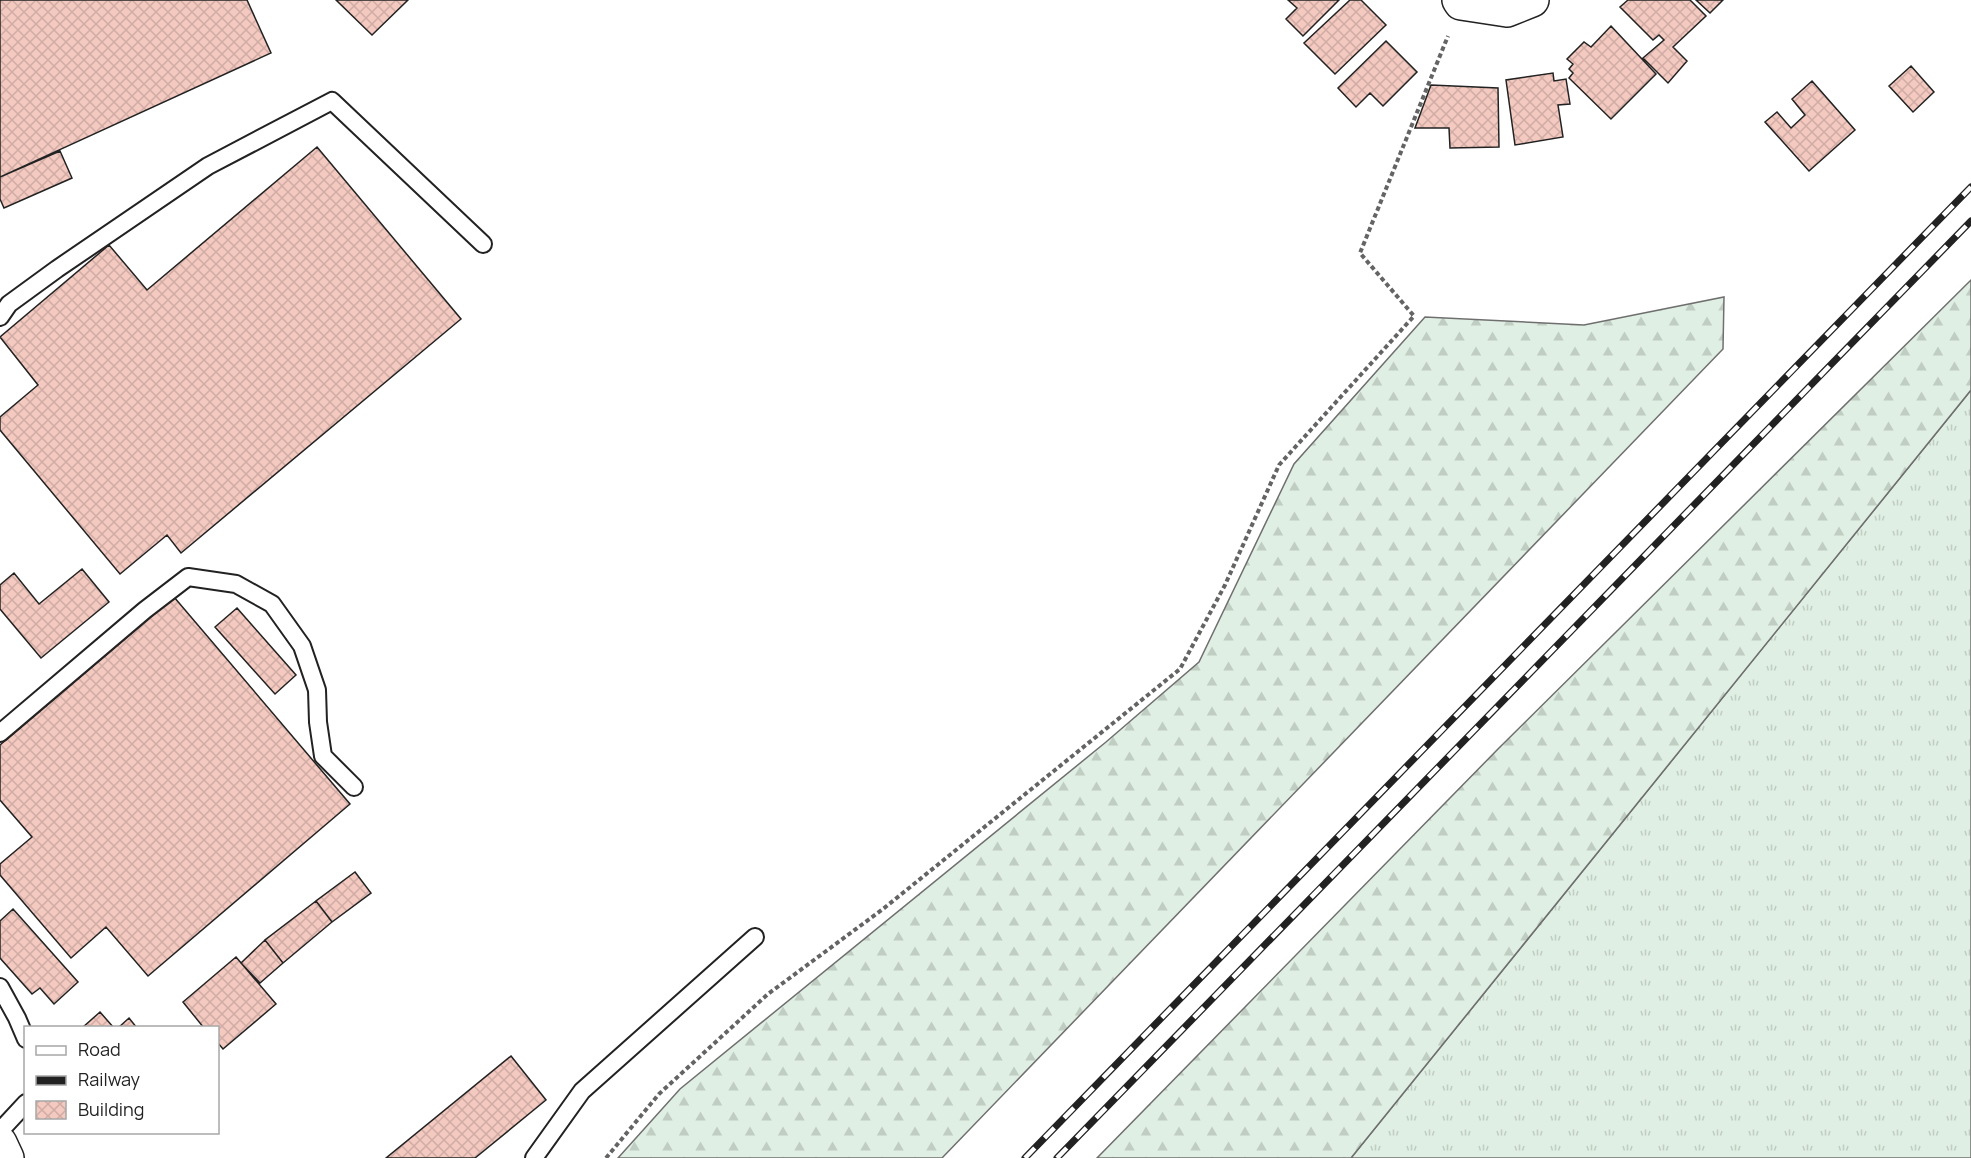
<svg xmlns="http://www.w3.org/2000/svg" width="1971" height="1158" viewBox="0 0 1971 1158" font-family="Manrope,sans-serif">
  <style>
    .grass { fill: url(#grass-tufts); stroke: #6f6f6f; stroke-width: 1.5 }
    .forest { fill: url(#forest-firs); stroke: #6f6f6f; stroke-width: 1.5 }
    .building { fill: url(#building-cross-hatch); stroke: #222; stroke-width: 1.5 }
    .lines { fill: none; stroke-linecap: round; stroke-linejoin: round }
    .service-casing { stroke: #222; stroke-width: 20 }
    .minor-casing { stroke: #222; stroke-width: 36 }
    .tertiary-casing { stroke: #222; stroke-width: 36 }
    .path { stroke: #646464; stroke-width: 4; stroke-dasharray: 4.5 3; stroke-linecap: butt }
    .service { stroke: #fff; stroke-width: 16 }
    .minor { stroke: #fff; stroke-width: 33 }
    .tertiary { stroke: #fff; stroke-width: 33 }
    .rail-casing { stroke: #222; stroke-width: 7 }
    .rail { stroke: #fff; stroke-width: 4.5; stroke-dasharray: 14; stroke-linecap: butt }
  </style>
  <defs>
    <pattern id="grass-tufts" width="24" height="20" patternUnits="userSpaceOnUse" patternTransform="scale(1.5)"><rect width="24" height="20" fill="#e0efe3"/><path d="M3 7l-1-3M5 7V3M7 7l1-3M15 17l-1-3M17 17v-4M19 17l1-3" fill="none" stroke="#c0cdc2"/></pattern>
    <pattern id="forest-firs" width="22" height="20" patternUnits="userSpaceOnUse" patternTransform="scale(1.5)"><rect width="22" height="20" fill="#e0efe3"/><path d="M5 1l3.5 6h-7zM16 11l3.5 6h-7z" fill="#c0cdc2"/></pattern>
    <pattern id="building-cross-hatch" width="8" height="8" patternUnits="userSpaceOnUse" patternTransform="scale(1.5)"><rect width="8" height="8" fill="#f3c9c0"/><path d="M0 0l8 8M0 8l8-8" fill="none" stroke="#d0aca5"/></pattern>
  </defs>
  <rect width="100%" height="100%" fill="#fff"/>
  <path class="grass" d="M1971,390V1158H1351Z"/>
  <path class="forest" d="M1971,280V390L1351,1158H1097L1498,749Z
    M1724,297L1723,349L942,1158H618L680,1089L1106,742L1199,662L1294,464L1425,317L1584,325Z"/>
  <path class="building" d="M0,0H247L271,53L0,177Z
    M336,0H408L372,35Z
    M1288,0H1339L1303,36L1286,19L1297,8Z
    M1350,0H1361L1386,25L1335,74L1304,43Z
    M1628,0H1690L1706,16L1673,47L1687,61L1668,83L1643,58L1664,40L1659,35L1653,40L1620,7Z
    M1696,0H1723L1710,13Z
    M1611,26L1656,74L1611,119L1569,78L1573,73L1569,69L1573,64L1567,59L1584,42L1591,47Z
    M1386,41L1417,72L1383,106L1370,93L1356,107L1338,88Z
    M1911,66L1934,92L1913,112L1889,86Z
    M1553,73L1554,81L1566,79L1570,104L1558,105L1563,137L1515,145L1506,80Z
    M1812,81L1855,130L1809,171L1765,122L1777,112L1791,128L1805,115L1792,99Z
    M1431,85L1498,88L1499,147L1450,148L1449,128H1415Z
    M317,147L461,319L181,553L167,535L120,574L0,430V417L38,385L0,337L109,245L147,290Z
    M60,151L72,178L4,208L0,199V177Z
    M82,569L109,602L41,658L0,609V585L14,573L39,604Z
    M174,597L350,804L148,976L106,927L71,958L0,875V864L32,837L0,800V745Z
    M237,608L296,675L275,694L215,627Z
    M355,872L371,893L332,922L316,901Z
    M316,901L332,922L283,963L265,940Z
    M13,909L78,982L54,1004L40,988L32,994L0,958V921Z
    M265,940L283,963L260,983L241,963Z
    M236,957L276,1004L223,1049L218,1043V1028H204L183,1002Z
    M100,1012L114,1028H82Z
    M129,1018L137,1028H118Z
    M511,1056L546,1100L475,1158H386Z"/>
  <g class="lines">
    <g class="service-casing">
      <path id="service" d="M0,317L9,304L57,269L208,166L332,101L483,244
        M0,733L145,610L188,577L236,584L272,604L302,646L317,690L318,722L323,756L354,787
        M0,987L17,1018L26,1039
        M0,1131L26,1103
        M534,1158L582,1091L755,937"/>
    </g>
    <g class="minor-casing">
      <path id="minor" d="M1459,0L1461,3L1507,10L1532,0"/>
    </g>
    <g class="tertiary-casing">
      <path id="tertiary" d="M0,1143L7,1158"/>
    </g>
    <path class="path" d="M606,1158L659,1094L768,994L883,909L1180,669L1225,585L1279,465L1414,316L1360,253L1448,36"/>
    <use href="#service" class="service"/>
    <use href="#minor" class="minor"/>
    <use href="#tertiary" class="tertiary"/>
    <g class="rail-casing">
      <path id="rail" d="M1025,1158L1971,187
        M1057,1158L1971,221"/>
    </g>
    <use href="#rail" class="rail"/>
  </g>
  <rect x="24" y="1026" width="195" height="108" fill="#ffffff" stroke="#a7a7a7" stroke-width="1.5"/>
  <rect x="36" y="1046" width="30" height="9" fill="#ffffff" stroke="#a7a7a7" stroke-width="1.5"/>
  <text x="78" y="1056" font-size="18" fill="#222222">Road</text>
  <rect x="36" y="1076" width="30" height="9" fill="#222222" stroke="#a7a7a7" stroke-width="1.5"/>
  <text x="78" y="1086" font-size="18" fill="#222222">Railway</text>
  <rect x="36" y="1101" width="30" height="18" fill="url(#building-cross-hatch)" stroke="#a7a7a7" stroke-width="1.5"/>
  <text x="78" y="1116" font-size="18" fill="#222222">Building</text>
</svg>
